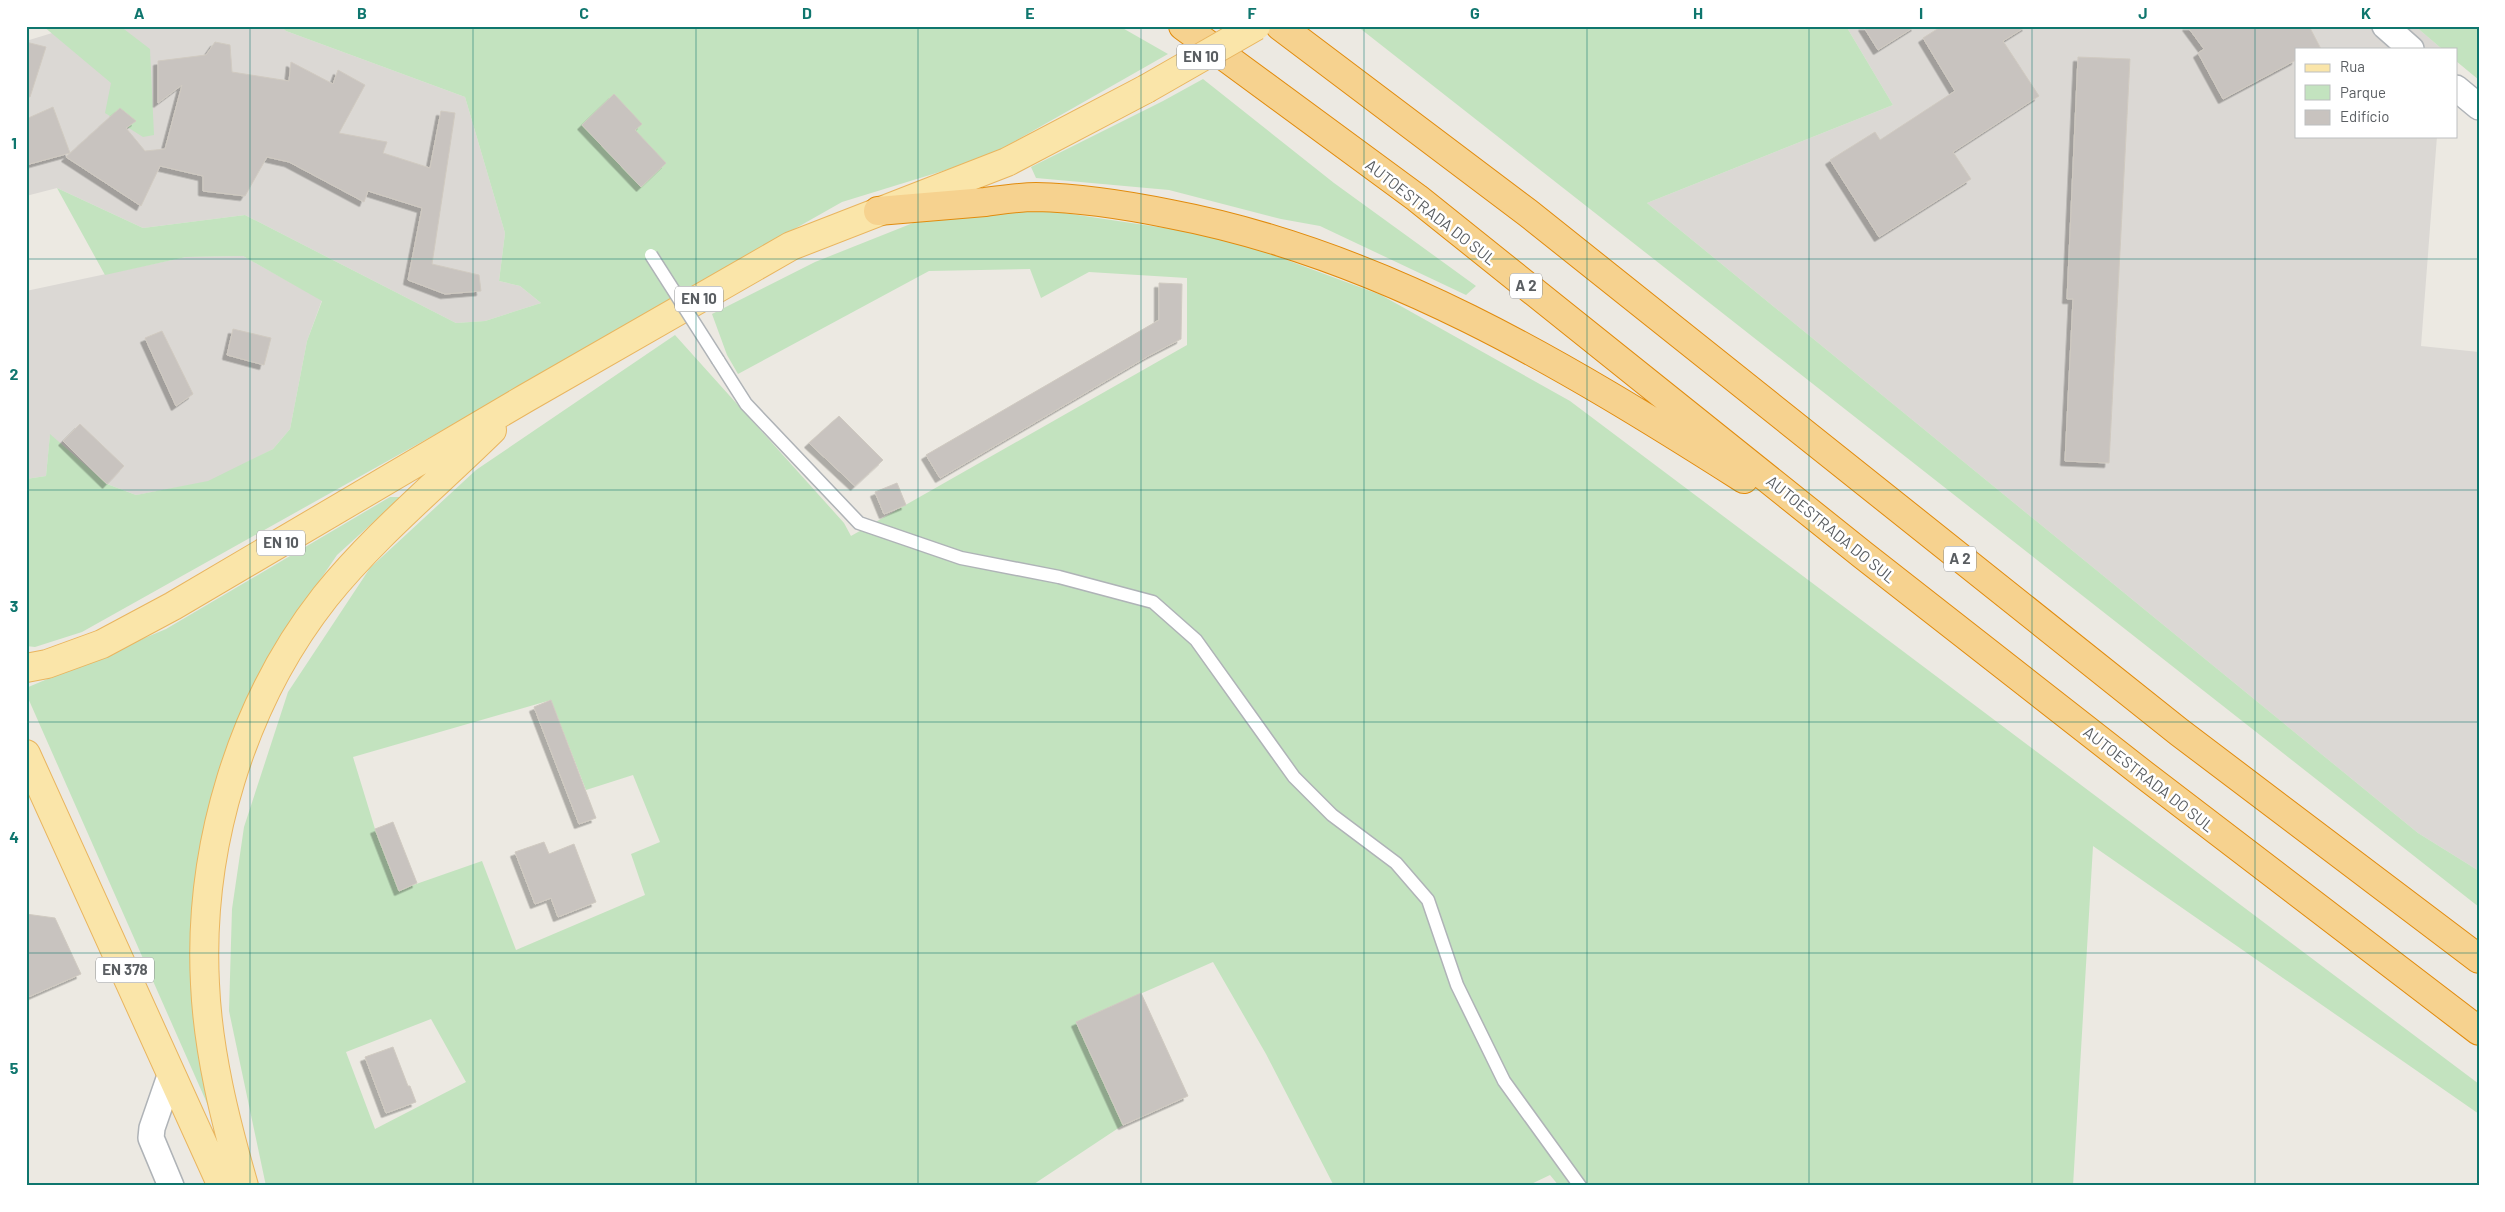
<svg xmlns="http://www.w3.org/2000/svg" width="2505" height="1212" viewBox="0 0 2505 1212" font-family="Barlow,sans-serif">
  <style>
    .industrial { fill: #dbd8d4 }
    .green { fill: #c3e3bf; fill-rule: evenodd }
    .building { fill: #c8c3bf; stroke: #d0cac1; filter: url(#shadow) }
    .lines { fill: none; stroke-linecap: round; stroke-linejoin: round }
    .service-casing { stroke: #afb3b7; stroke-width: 15 }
    .minor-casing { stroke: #afb3b7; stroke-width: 28 }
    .primary-casing { stroke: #e9b55f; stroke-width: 30 }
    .motorway-casing { stroke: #e18b0d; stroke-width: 30 }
    .service { stroke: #fff; stroke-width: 12 }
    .minor { stroke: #fff; stroke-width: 25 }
    .primary { stroke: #fae5a9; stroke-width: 28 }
    .motorway { stroke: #f6d28f; stroke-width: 28 }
    .service-bridge-casing { stroke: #afb3b7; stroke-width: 15; stroke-linecap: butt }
    .primary-bridge-casing { stroke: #e9b55f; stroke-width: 30; stroke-linecap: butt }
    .service-bridge { stroke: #fff; stroke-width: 12 }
    .primary-bridge { stroke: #fae5a9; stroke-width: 28 }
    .grid { fill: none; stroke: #0f766e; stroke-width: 1; stroke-opacity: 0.55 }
    .labels { text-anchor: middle; stroke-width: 5; stroke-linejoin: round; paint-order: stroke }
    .shield { fill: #fff; stroke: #8c8e91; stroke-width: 1 }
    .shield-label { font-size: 15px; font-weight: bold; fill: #5a5e62 }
    .street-label { font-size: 16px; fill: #5a5e62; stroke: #fff }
    .neatline { fill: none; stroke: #0f766e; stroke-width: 2 }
    .grid-label { font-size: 16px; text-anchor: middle; font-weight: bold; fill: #0f766e }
  </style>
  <defs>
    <filter id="shadow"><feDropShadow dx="-4.5" dy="4.5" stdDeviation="0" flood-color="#0004"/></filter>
  </defs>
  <rect width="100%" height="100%" fill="#ece9e2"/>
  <path class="industrial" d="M75,26H280L286,31L465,97L505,233L499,281L520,286L541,303L485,321L456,323L245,215L143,228L57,188L26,196V41Z
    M1846,26H2415L2442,49H2296V136H2437L2421,346L2479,352V871L2418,833L1647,203L1893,105Z
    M243,256L322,300L307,341L290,429L273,449L208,482L136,495L107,484L50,435L46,476L26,479V291L186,257Z"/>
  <path class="green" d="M43,26H120L150,49L154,135L143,137L105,113L111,83Z
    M280,26H1119L1168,54L985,158L842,202L618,329L593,346L82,632L35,647L26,646V571L29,569L26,558V479L46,476L50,434L107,484L136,495L208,481L273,449L290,429L307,341L322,301L243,256L186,257L105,275L57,188L143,228L245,215L456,323L485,321L541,303L520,286L499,281L505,233L465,97L286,31Z
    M1357,26H1846L1893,105L1647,203L2418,833L2479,871V907Z
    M2415,26H2475L2479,30V80L2456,61V49H2442Z
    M1203,79L1334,183L1476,286L1466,295L1320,226L1281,219L1169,190L1036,178L1031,167L1163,101Z
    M1013,210L1051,211L1225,237L1381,295L1570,401L2479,1084V1114L2093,846L2073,1186H1559L1550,1175L1527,1186H1334L1266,1054L1213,962L1076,1022L1123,1125L1031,1186H266L229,1011L232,909L244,827L288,692L370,568L476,470L675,335L844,523L851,536L1187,345V278L1089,272L1041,298L1030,269L929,271L738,374L727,355L712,314L815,262L913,223ZM551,700L586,790L633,775L660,842L631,854L645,895L516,950L482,861L399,890L375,829L353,757ZM431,1019L466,1082L375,1129L346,1052Z
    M390,497H401L337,555L301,608L226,760L210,1110L28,698L26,688L166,629Z"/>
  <path class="building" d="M1863,26H1916L1878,50Z
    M1942,26H2027L2003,41L2039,96L1953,152L1971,179L1879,237L1830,160L1875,132L1880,140L1955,91L1923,38Z
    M2187,26H2309L2321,49H2296V60L2223,99L2198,53L2204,49Z
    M26,42L46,47L30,97H26Z
    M215,42L230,45L232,72L289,81L291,62L333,84L338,70L365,85L339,133L387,142L383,153L430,168L441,111L455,113L432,264L479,275L481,291L445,294L408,280L422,208L368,191L364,202L289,162L267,157L245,196L203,191V176L160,166L141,206L66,157L120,108L136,121L126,128L145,151L165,149L182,85L158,103V61L206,55Z
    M2078,57L2130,59L2109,463L2065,461L2073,299H2067Z
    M614,94L642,124L635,130L666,163L641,187L582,125Z
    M53,107L70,153L26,165V119Z
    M1159,283L1182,284L1181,339L1150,355L940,478L926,455L1159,320Z
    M233,329L271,338L264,365L227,355Z
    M162,331L193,394L176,406L145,338Z
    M839,416L883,460L855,486L809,443Z
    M80,424L124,466L107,484L63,441Z
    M897,483L906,505L884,514L875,492Z
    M551,700L596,818L579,824L534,707Z
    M393,822L417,883L399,891L375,829Z
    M544,842L549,854L574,844L596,902L558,917L551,898L535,904L515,852Z
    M26,914L55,918L81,974L26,998Z
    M1141,993L1188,1096L1123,1125L1076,1022Z
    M393,1047L408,1086H410L416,1102L386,1113L365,1057Z"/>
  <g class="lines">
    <g class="service-casing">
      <path id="service" d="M718,360L746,404L859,523L961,558L1059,577L1153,602L1196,640L1294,777L1332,815L1396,863L1428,900L1457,985L1504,1081L1580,1186"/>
    </g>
    <g class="minor-casing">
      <path id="minor" d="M2385,26L2411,49
        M2456,88L2479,107
        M171,1186L151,1138L152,1128L171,1073"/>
    </g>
    <g class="primary-casing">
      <path id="primary" d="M26,668L47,664L102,644L173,606L526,398L791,246L1007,162L1146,89
        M26,754L222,1186
        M244,1186C225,1120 208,1052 205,984C198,848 241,704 325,597C374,536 436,485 492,430"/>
    </g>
    <g class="motorway-casing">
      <path id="motorway" d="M1183,26L1417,198L1863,555L2143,774L2479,1031
        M1280,26L1528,213L2179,732L2479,959
        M878,211C913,208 949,205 985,202C1001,200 1019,197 1036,197C1081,198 1126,205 1170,214C1381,254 1565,365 1744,479"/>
    </g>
    <use href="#service" class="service"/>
    <use href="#minor" class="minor"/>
    <use href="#primary" class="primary"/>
    <use href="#motorway" class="motorway"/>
    <g class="service-bridge-casing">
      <path id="service-bridge" d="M651,255L718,360"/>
    </g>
    <g class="primary-bridge-casing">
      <path id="primary-bridge" d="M1146,89L1256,26"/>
    </g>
    <use href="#service-bridge" class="service-bridge"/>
    <use href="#primary-bridge" class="primary-bridge"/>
  </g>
  <path class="grid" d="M250,26V1186M473,26V1186M696,26V1186M918,26V1186M1141,26V1186M1364,26V1186M1587,26V1186M1809,26V1186M2032,26V1186M2255,26V1186M26,259H2479M26,490H2479M26,722H2479M26,953H2479"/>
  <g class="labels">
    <g class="shield">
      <rect x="1177" y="44.5" width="48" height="25" rx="4"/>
      <rect x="1510" y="273.5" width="32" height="25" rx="4"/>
      <rect x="675" y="286.5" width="48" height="25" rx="4"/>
      <rect x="257" y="530.5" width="48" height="25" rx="4"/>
      <rect x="1944" y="546.5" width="32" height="25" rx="4"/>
      <rect x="96" y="957.5" width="58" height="25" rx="4"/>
    </g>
    <g class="shield-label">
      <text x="1201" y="62">EN 10</text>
      <text x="1526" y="291">A 2</text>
      <text x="699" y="304">EN 10</text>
      <text x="281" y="548">EN 10</text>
      <text x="1960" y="564">A 2</text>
      <text x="125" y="975">EN 378</text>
    </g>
    <g class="street-label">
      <text transform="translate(1431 212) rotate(38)" y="6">AUTOESTRADA DO SUL</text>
      <text transform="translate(1831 529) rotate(39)" y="6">AUTOESTRADA DO SUL</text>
      <text transform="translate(2149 779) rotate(38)" y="6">AUTOESTRADA DO SUL</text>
    </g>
  </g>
  <rect width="2505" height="1212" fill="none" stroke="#ffffff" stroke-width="55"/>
  <rect x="2295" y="48" width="162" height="90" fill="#ffffff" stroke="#bdbfc0"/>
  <rect x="2305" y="64" width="25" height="8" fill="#fae5a9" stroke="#bdbfc0"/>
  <text x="2340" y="72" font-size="15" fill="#5a5e62">Rua</text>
  <rect x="2305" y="85" width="25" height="15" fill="#c3e3bf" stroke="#bdbfc0"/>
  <text x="2340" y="98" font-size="15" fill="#5a5e62">Parque</text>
  <rect x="2305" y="110" width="25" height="15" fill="#c8c3bf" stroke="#bdbfc0"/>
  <text x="2340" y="122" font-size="15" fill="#5a5e62">Edifício</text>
  <rect x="28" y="28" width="2450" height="1156" class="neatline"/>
  <g class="grid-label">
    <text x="139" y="19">A</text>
    <text x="362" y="19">B</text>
    <text x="584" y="19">C</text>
    <text x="807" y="19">D</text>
    <text x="1030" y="19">E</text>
    <text x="1252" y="19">F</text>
    <text x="1475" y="19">G</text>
    <text x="1698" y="19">H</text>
    <text x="1921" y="19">I</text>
    <text x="2143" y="19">J</text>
    <text x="2366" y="19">K</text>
    <text x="14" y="149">1</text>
    <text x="14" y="380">2</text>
    <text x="14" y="612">3</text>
    <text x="14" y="843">4</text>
    <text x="14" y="1074">5</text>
  </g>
</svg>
